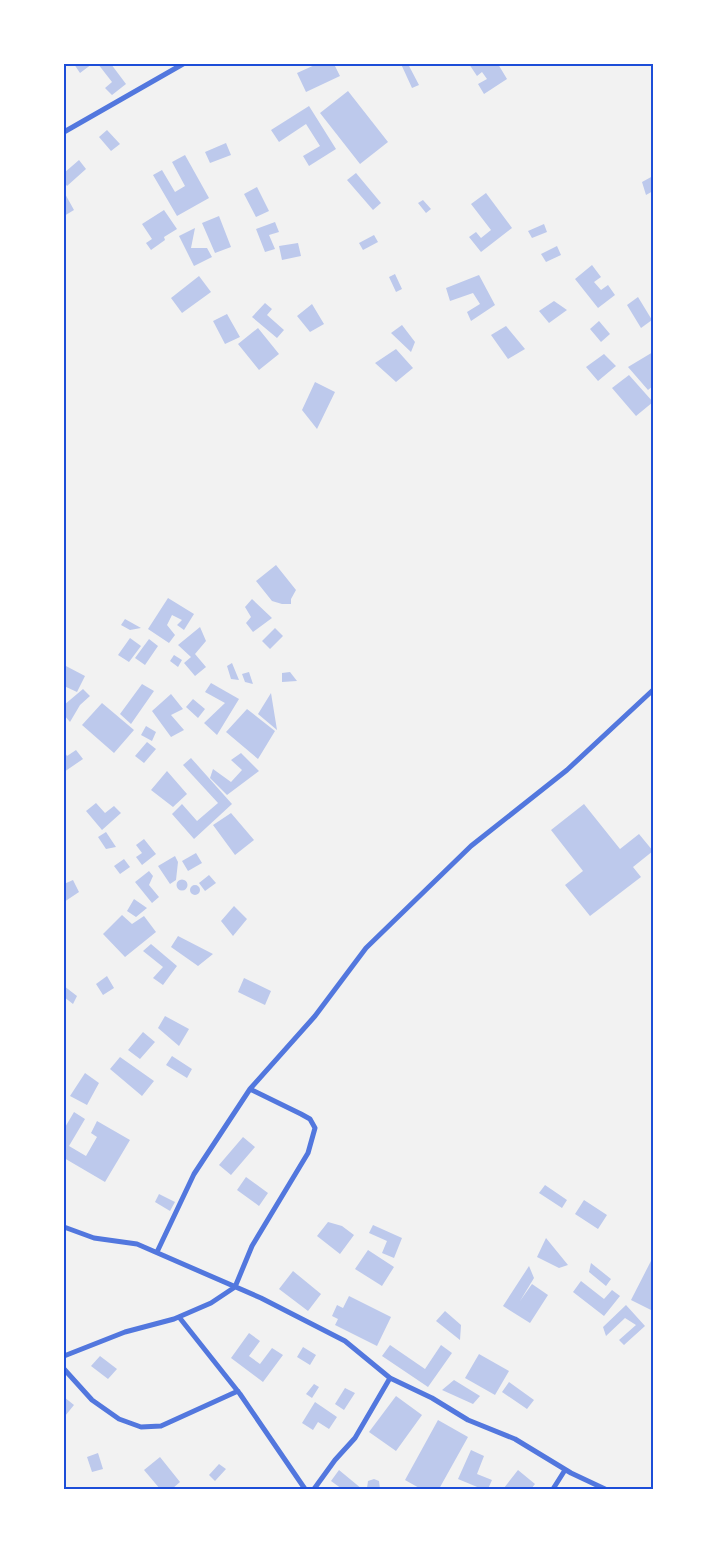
<svg xmlns="http://www.w3.org/2000/svg" width="717" height="1553" viewBox="0 0 717 1553" font-family="'Varela Round',sans-serif">
  <style>
    .building { fill: #bdc9ec }
    .lines { fill: none; stroke-linecap: round; stroke-linejoin: round }
    .minor { stroke: #5277de; stroke-width: 5 }
    .neatline { fill: none; stroke: #1d4ed8; stroke-width: 2 }
  </style>
  <rect width="100%" height="100%" fill="#f2f2f2"/>
  <path class="building" d="M74,64H92L80,73Z
    M98,64H111L126,84L112,95L105,88L112,82Z
    M317,64H334L340,76L306,92L297,73Z
    M401,64H408L419,85L412,88Z
    M469,64H498L507,79L484,94L478,84L487,79L482,72L477,76Z
    M348,91L388,142L360,164L320,113Z
    M309,106L336,149L309,166L303,156L320,146L306,124L279,142L271,130Z
    M107,130L120,144L111,151L99,137Z
    M226,143L231,155L210,163L205,152Z
    M185,155L209,198L177,216L153,175L162,170L175,192L185,186L172,162Z
    M79,160L86,169L67,186L64,182V173Z
    M356,173L381,203L373,210L347,180Z
    M653,176V191L646,195L642,182Z
    M257,187L269,211L256,217L244,194Z
    M64,192L74,210L64,216Z
    M486,193L512,228L481,252L469,237L476,232L481,238L491,230L471,204Z
    M423,200L431,209L426,213L418,203Z
    M164,210L177,229L164,237L165,240L151,250L146,243L152,239L142,224Z
    M219,216L231,247L215,253L202,223Z
    M275,222L279,232L269,235L275,249L265,252L256,229Z
    M544,224L547,232L532,238L528,231Z
    M195,228L191,248H207L212,257L194,266L179,236Z
    M374,235L378,242L363,250L359,243Z
    M298,243L301,256L282,260L279,246Z
    M557,246L561,255L546,262L541,254Z
    M592,265L601,277L594,282L601,290L608,285L615,295L598,308L575,279Z
    M395,274L402,289L396,292L389,277Z
    M479,275L495,305L471,321L467,312L480,304L473,293L450,301L446,288Z
    M199,276L211,292L182,313L171,298Z
    M638,297L652,320L641,328L627,305Z
    M554,301L567,310L549,323L539,311Z
    M265,303L272,309L267,315L284,330L277,338L252,317Z
    M312,304L324,324L310,332L297,316Z
    M227,314L240,337L225,344L213,321Z
    M599,321L610,334L601,342L590,329Z
    M402,325L415,342L411,352L391,333Z
    M506,326L525,349L508,359L491,335Z
    M258,328L279,354L259,370L238,344Z
    M396,349L413,368L396,382L375,363Z
    M653,352V386L648,390L628,367Z
    M604,354L616,366L598,381L586,367Z
    M629,375L653,402L636,416L612,388Z
    M315,382L335,392L317,429L302,410Z
    M276,565L296,590L291,599V604H282L272,601L256,581Z
    M168,598L194,614L184,630L177,625L182,620L172,615L167,625L175,635L169,643L148,629Z
    M252,599L272,618L253,632L246,623L251,617L245,607Z
    M125,619L141,628L130,630L121,625Z
    M200,627L206,641L195,654L206,667L195,676L184,663L191,657L178,645Z
    M275,628L283,636L270,649L262,641Z
    M130,638L141,646L129,662L118,655Z
    M149,639L158,646L145,665L135,658Z
    M174,655L182,660L178,667L170,661Z
    M232,663L239,680L231,679L227,666Z
    M64,665L85,676L77,692L64,686Z
    M249,672L253,684L245,682L242,674Z
    M290,672L297,681L282,682V673Z
    M211,683L239,699L217,735L204,723L225,703L205,692Z
    M142,684L154,691L131,724L120,714Z
    M83,689L90,696L80,705L70,722L64,715V705Z
    M271,693L277,730L258,714Z
    M171,694L183,709L171,715L184,730L171,737L152,711Z
    M193,699L205,709L198,718L186,707Z
    M102,703L134,730L114,753L82,725Z
    M247,709L275,731L258,759L226,732Z
    M146,726L156,732L152,741L141,735Z
    M147,742L156,749L144,763L135,756Z
    M76,750L83,759L64,772V751L67,756Z
    M241,753L259,771L227,795L210,778L213,769L231,782L242,770L231,760Z
    M191,758L232,804L194,839L172,814L182,804L197,821L218,803L183,765Z
    M167,771L187,794L173,807L151,790Z
    M96,803L105,813L114,806L121,813L102,830L86,811Z
    M584,804L620,849L639,834L653,851L633,867L641,877L590,916L565,885L583,871L551,830Z
    M231,813L254,840L235,855L213,825Z
    M106,832L116,847L106,849L98,837Z
    M144,839L156,854L142,865L136,857L142,853L136,845Z
    M196,853L202,863L188,871L182,861Z
    M175,856L178,862L176,880L170,884L158,866Z
    M124,859L130,867L120,874L114,866Z
    M149,871L153,876L149,885L159,897L152,903L135,882Z
    M209,875L216,883L205,891L199,883Z
    M176.5 885a5.5 5.5 0 1 1 11 0a5.5 5.5 0 1 1-11 0Z
    M73,880L79,892L64,902V884Z
    M190 890a5 5 0 1 1 10 0a5 5 0 1 1-10 0Z
    M134,899L147,908L136,917L127,911Z
    M234,906L247,919L233,936L221,921Z
    M122,915L132,924L144,916L156,932L125,957L103,934Z
    M178,936L213,954L198,966L171,947Z
    M151,944L177,966L163,985L153,978L163,967L143,951Z
    M107,976L114,988L103,995L96,984Z
    M244,978L271,991L265,1005L238,992Z
    M64,986L77,996L73,1004L64,997Z
    M165,1016L189,1029L179,1046L158,1028Z
    M143,1032L155,1042L140,1059L128,1050Z
    M172,1056L192,1069L187,1078L166,1065Z
    M120,1057L154,1081L142,1096L110,1069Z
    M85,1073L99,1083L87,1105L70,1096Z
    M74,1112L85,1119L69,1146L86,1156L97,1137L91,1133L97,1121L130,1140L105,1182L64,1158V1129Z
    M243,1137L255,1147L231,1175L219,1165Z
    M246,1177L268,1193L259,1206L237,1190Z
    M545,1185L567,1200L562,1208L539,1193Z
    M159,1194L175,1202L170,1211L155,1202Z
    M584,1200L607,1215L598,1229L575,1214Z
    M328,1222L342,1226L354,1235L340,1254L317,1236Z
    M373,1225L402,1238L394,1258L382,1253L387,1241L369,1233Z
    M546,1238L568,1265L559,1268L537,1257Z
    M368,1250L394,1267L382,1286L355,1269Z
    M653,1257V1311L631,1300Z
    M591,1263L611,1279L606,1286L589,1272Z
    M529,1266L534,1278L520,1301L532,1284L548,1295L530,1323L503,1306Z
    M293,1271L321,1294L308,1311L279,1289Z
    M581,1281L604,1299L612,1290L620,1296L604,1316L573,1292Z
    M349,1296L391,1317L377,1346L335,1325L338,1319L332,1316L337,1305L343,1308Z
    M626,1305L645,1326L624,1345L619,1340L636,1325L625,1318L606,1336L603,1327Z
    M445,1311L461,1325L460,1340L436,1321Z
    M249,1333L260,1341L249,1356L260,1364L272,1348L283,1355L263,1382L231,1358Z
    M390,1345L425,1369L441,1345L452,1353L428,1387L382,1356Z
    M303,1347L316,1355L310,1365L297,1357Z
    M479,1354L509,1371L495,1395L465,1378Z
    M100,1356L117,1369L108,1379L91,1366Z
    M454,1380L480,1396L473,1404L442,1390Z
    M509,1382L534,1400L527,1409L502,1392Z
    M314,1384L319,1387L312,1398L306,1394Z
    M345,1388L355,1393L344,1410L335,1404Z
    M396,1396L422,1415L396,1451L369,1432Z
    M64,1397L74,1405L65,1416L64,1415Z
    M315,1402L337,1417L329,1429L318,1422L313,1430L302,1423Z
    M438,1420L468,1437L439,1489H421L405,1480Z
    M471,1450L484,1456L477,1474L492,1480L488,1489H482L458,1479Z
    M98,1453L103,1469L92,1472L87,1457Z
    M160,1457L180,1482L172,1489H160L144,1470Z
    M219,1464L226,1469L215,1481L209,1475Z
    M339,1470L362,1489H342L331,1481Z
    M518,1470L535,1484L531,1489L504,1488Z
    M374,1479L379,1481L380,1489L367,1488L368,1481Z"/>
  <g class="lines">
    <path class="minor" d="M64,132L183,64
      M64,1227L94,1238L137,1244L261,1298L345,1341L390,1378L432,1398L468,1420L515,1439L571,1473L605,1489
      M157,1252L194,1174L250,1089L315,1016L366,948L471,846L567,770L653,690
      M179,1317L240,1394L305,1489
      M64,1356L125,1332L174,1319L211,1303L235,1287L252,1246L308,1153L315,1128L310,1119L301,1114L250,1089
      M64,1369L92,1400L119,1419L141,1427L161,1426L238,1391
      M314,1489L335,1460L355,1438L390,1378
      M553,1489L565,1470"/>
  </g>
  <rect width="717" height="1553" fill="none" stroke="#ffffff" stroke-width="130"/>
  <rect x="65" y="65" width="587" height="1423" class="neatline"/>
</svg>
